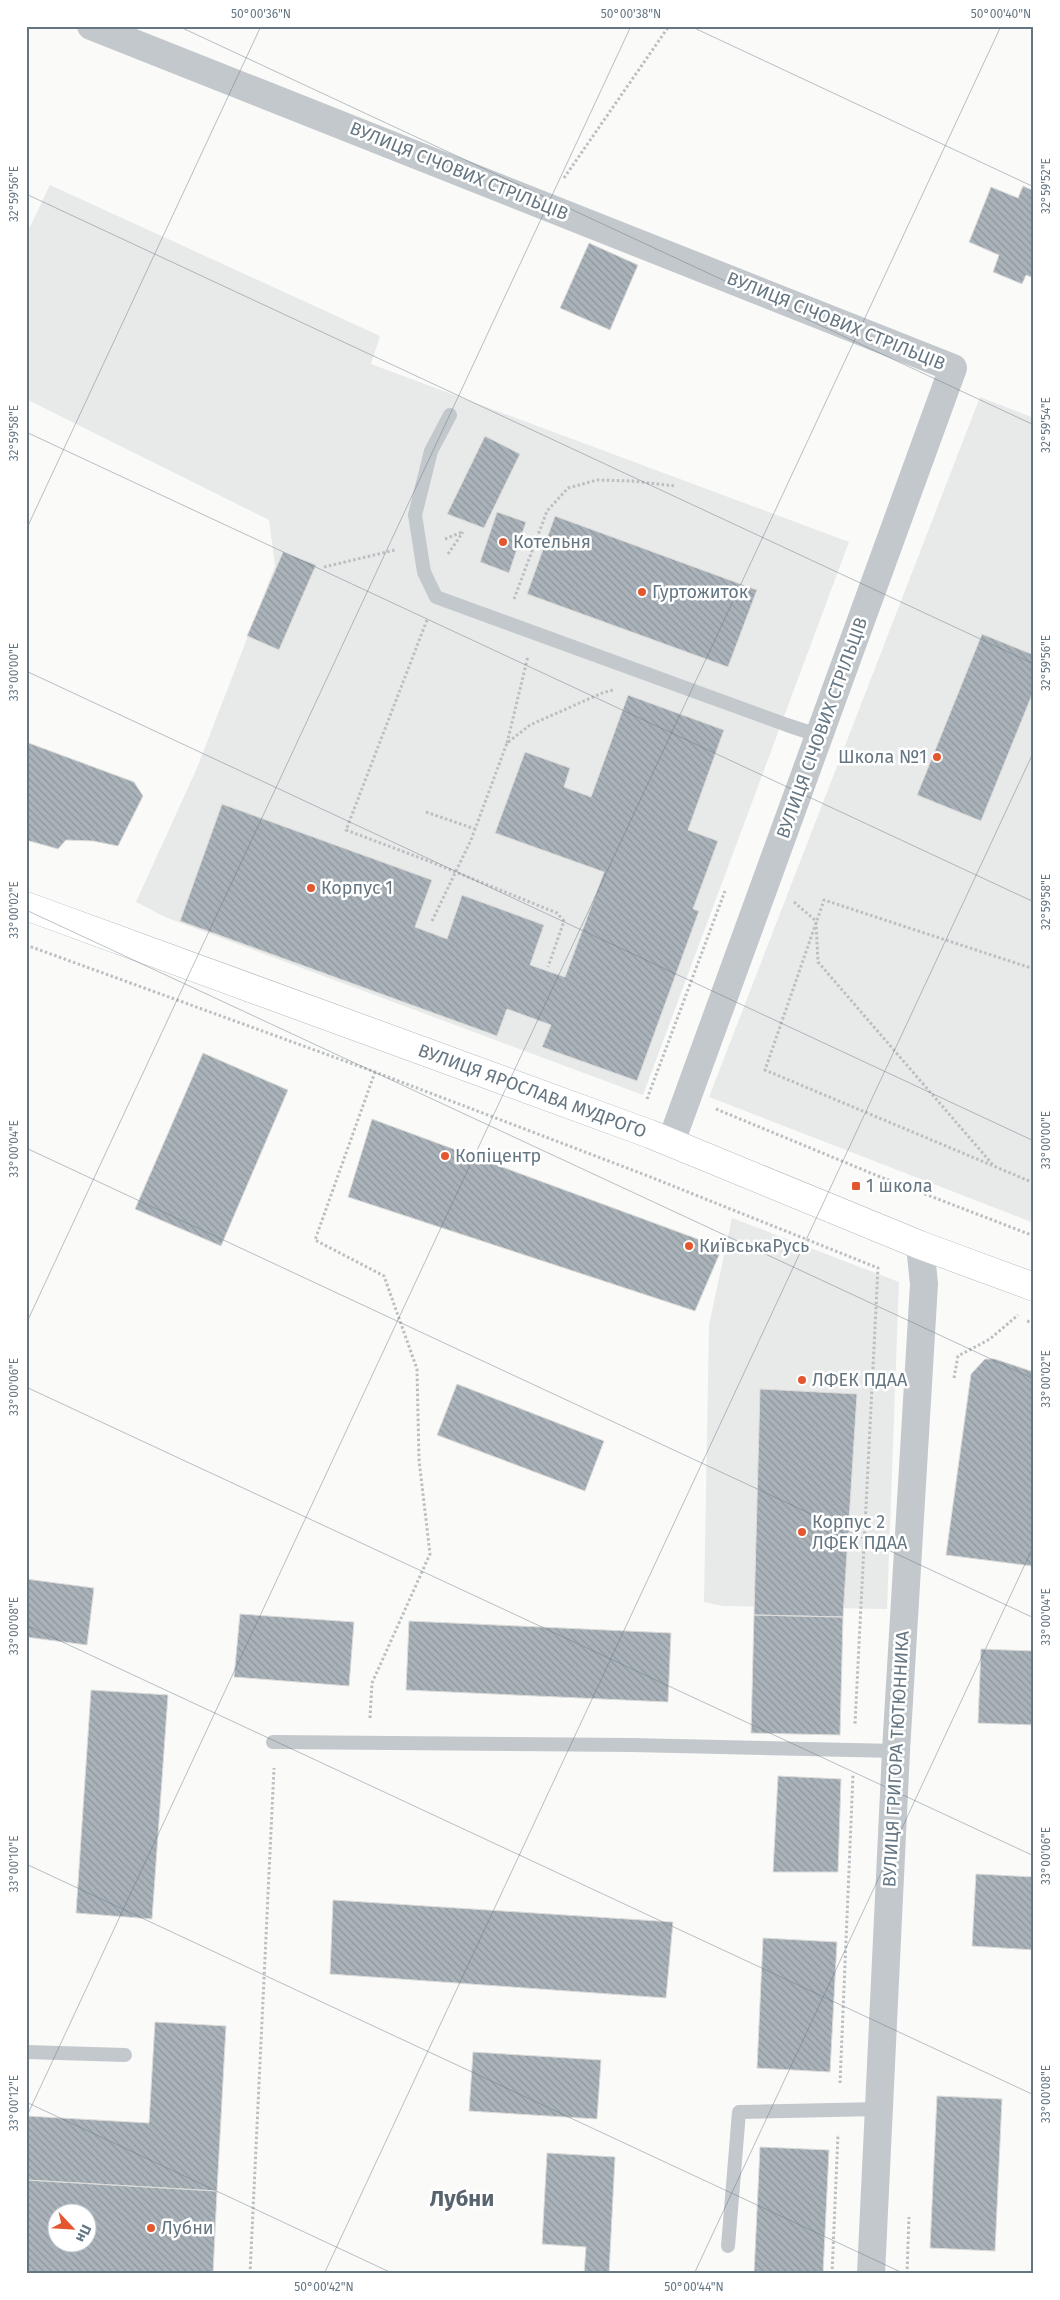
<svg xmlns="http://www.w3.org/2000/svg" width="1060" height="2300" viewBox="0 0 1060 2300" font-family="'Fira Sans',sans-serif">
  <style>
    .built { fill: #e8e9e9 }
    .building { fill: url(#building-back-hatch); stroke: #dcdcda; fill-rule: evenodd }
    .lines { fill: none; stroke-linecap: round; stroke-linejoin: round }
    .secondary-casing { stroke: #b3babf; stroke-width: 29 }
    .path { stroke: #bbbfc2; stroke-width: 3; stroke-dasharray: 2.5 2.5; stroke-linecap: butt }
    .lane { stroke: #c3c8cc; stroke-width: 14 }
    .street { stroke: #c3c8cc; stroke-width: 28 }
    .secondary { stroke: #fff; stroke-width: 28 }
    .ticks { fill: none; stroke: #657683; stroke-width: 1; stroke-opacity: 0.45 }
    .poi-dot { fill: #e4572e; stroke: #fff; stroke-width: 2 }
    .labels { text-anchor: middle; stroke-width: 5; stroke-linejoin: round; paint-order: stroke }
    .street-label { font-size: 18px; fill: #657683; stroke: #fff }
    .poi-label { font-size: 18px; fill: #657683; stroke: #fff; text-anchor: start }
    .district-label { font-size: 22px; font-weight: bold; fill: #57646e; stroke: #fff }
    .neatline { fill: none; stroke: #657683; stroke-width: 2 }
    .ticks-label { font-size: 12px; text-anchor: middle; fill: #657683 }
  </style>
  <defs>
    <pattern id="building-back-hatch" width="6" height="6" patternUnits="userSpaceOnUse" patternTransform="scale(1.25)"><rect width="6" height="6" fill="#aab3b9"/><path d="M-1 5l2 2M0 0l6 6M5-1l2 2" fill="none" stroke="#8e969c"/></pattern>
  </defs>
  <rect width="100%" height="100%" fill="#fafaf8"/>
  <path class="built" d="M50,185L380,336L371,364L849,542L643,1095L165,917L136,902L197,768L275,566L269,520L26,399V235Z
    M980,397L1034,418V1223L709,1097Z
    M732,1218L899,1282L887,1609L723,1606L704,1602L709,1325Z"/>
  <path class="building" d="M1023,186L1034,191V278L1026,275L1022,284L993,272L999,255L969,242L991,187L1018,198Z
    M589,243L638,265L610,330L560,308Z
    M485,436L520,454L484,528L447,514Z
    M497,512L526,522L509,573L480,562Z
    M555,516L757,590L728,667L527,594Z
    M283,552L316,565L279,650L247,636Z
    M982,634L1034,655V690L981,821L917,795Z
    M628,695L724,730L688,830L718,841L693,909L699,911L637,1081L542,1047L551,1025L507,1009L497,1036L180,921L222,804L432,880L415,927L447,939L462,895L544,925L530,965L565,977L604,872L495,833L525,752L570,768L564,787L591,797Z
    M26,742L134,782L143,796L118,846L93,841L66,840L58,849L26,840Z
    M203,1053L288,1090L221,1246L135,1209Z
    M372,1119L722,1248L695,1311L348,1197Z
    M985,1359H995L1034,1372V1551L1032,1566L946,1555L971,1374Z
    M457,1384L604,1441L585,1491L437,1435Z
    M760,1389L857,1394L843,1617L754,1615Z
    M26,1579L94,1588L87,1645L26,1637Z
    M240,1614L354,1622L349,1686L234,1677Z
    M754,1615L843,1617L840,1735L751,1733Z
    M409,1621L671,1633L668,1702L406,1690Z
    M981,1649L1034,1651V1725L978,1723Z
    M91,1690L168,1695L152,1919L76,1913Z
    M778,1776L841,1779L838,1872H773Z
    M976,1874L1034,1877V1950L972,1946Z
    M333,1900L673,1922L666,1998L330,1974Z
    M763,1938L837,1942L830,2072L757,2068Z
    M155,2022L226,2026L217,2191L26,2180V2116L149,2123Z
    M473,2052L601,2060L597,2119L469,2111Z
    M937,2096L1002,2099L995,2251L930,2248Z
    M760,2147L829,2150L823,2274H754Z
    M547,2153L615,2157L609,2274H584L586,2247L542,2244Z
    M26,2180L217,2191L213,2274H26ZM58,2212H88V2242H58Z"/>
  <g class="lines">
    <g class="secondary-casing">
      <g id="secondary">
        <path id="s1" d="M26,906L650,1134L920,1245L1034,1287"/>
      </g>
    </g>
    <path class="path" d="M564,178L669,26
      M445,539L462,532
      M448,554L463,532
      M324,567L395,550
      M514,599L547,511L568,488L597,480L632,481L675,486
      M427,620L346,830L431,862L557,913L564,921L548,967
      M507,743L528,656
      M426,812L475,829
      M794,902L816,921L818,962L993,1165
      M432,921L471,840L507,743L530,725L602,693L613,690
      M26,945L375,1072L648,1176L878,1268L855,1724
      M1034,969L824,900L765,1070L1034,1183
      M647,1099L725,891
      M716,1109L878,1176L1034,1236
      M1027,1321L1034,1323
      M954,1378L958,1356L990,1339L1018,1315
      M370,1718L372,1683L430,1554L419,1460L417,1369L384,1276L315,1240L375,1072
      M840,2083L853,1775
      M250,2274L274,1768
      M832,2274L838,2134
      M907,2274L909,2217"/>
    <path class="lane" d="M450,415L431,451L415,515L424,572L436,597L787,725L805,731L820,732
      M273,1742L632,1745L896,1751
      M26,2052L125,2055
      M728,2246L739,2112L880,2109"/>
    <path class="street" d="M91,26L953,368L671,1142
      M871,2274L896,1751L924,1284L920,1245"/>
    <use href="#secondary" class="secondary"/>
  </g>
  <path class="ticks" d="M178,26L1034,425M690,26L1034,187M26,194L1034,664M26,432L1034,902M26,530L261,26M26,671L1034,1141M26,910L1034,1379M26,1148L1034,1618M26,1324L631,26M26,1387L1034,1856M26,1625L1034,2095M26,1864L905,2274M26,2102L394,2274M26,2118L1001,26M324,2274L1034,751M694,2274L1034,1545"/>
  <g class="poi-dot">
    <circle cx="503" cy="542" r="5"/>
    <circle cx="642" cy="592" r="5"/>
    <circle cx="937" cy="757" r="5"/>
    <circle cx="311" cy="888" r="5"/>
    <circle cx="445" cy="1156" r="5"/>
    <rect x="851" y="1181" width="10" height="10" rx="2.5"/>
    <circle cx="689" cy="1246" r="5"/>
    <circle cx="802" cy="1380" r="5"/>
    <circle cx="802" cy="1532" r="5"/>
    <circle cx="151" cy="2228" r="5"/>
  </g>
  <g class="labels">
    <g class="street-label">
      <text transform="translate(459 171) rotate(22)" y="6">ВУЛИЦЯ СІЧОВИХ СТРІЛЬЦІВ</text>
      <text transform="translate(836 321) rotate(22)" y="6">ВУЛИЦЯ СІЧОВИХ СТРІЛЬЦІВ</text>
      <text transform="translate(822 728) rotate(-70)" y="6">ВУЛИЦЯ СІЧОВИХ СТРІЛЬЦІВ</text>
      <text dy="6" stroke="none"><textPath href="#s1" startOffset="539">ВУЛИЦЯ ЯРОСЛАВА МУДРОГО</textPath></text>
      <text transform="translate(896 1759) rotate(-87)" y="6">ВУЛИЦЯ ГРИГОРА ТЮТЮННИКА</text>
    </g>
    <g class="poi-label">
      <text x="513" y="548">Котельня</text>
      <text x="652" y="598">Гуртожиток</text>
      <text x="927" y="763" text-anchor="end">Школа №1</text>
      <text x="321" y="894">Корпус 1</text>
      <text x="455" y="1162">Копіцентр</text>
      <text x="866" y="1192">1 школа</text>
      <text x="699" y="1252">КиївськаРусь</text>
      <text x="812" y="1386">ЛФЕК ПДАА</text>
      <text x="812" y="1528">Корпус 2<tspan x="812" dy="21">ЛФЕК ПДАА</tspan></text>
      <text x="161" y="2234">Лубни</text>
    </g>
    <g class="district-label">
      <text x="462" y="2206">Лубни</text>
    </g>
  </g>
  <rect width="1060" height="2300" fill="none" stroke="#ffffff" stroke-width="55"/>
  <g transform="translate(72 2228) rotate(115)"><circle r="24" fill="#ffffff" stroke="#c1c8cd"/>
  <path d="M0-4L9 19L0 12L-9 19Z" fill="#e4572e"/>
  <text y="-8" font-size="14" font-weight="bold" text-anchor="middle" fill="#657683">Пн</text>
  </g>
  <rect x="28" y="28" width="1004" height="2244" class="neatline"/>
  <g class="ticks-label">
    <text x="261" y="18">50°00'36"N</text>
    <text x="631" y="18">50°00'38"N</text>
    <text x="1001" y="18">50°00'40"N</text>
    <text transform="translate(1046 186) rotate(-90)" y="4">32°59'52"E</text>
    <text transform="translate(14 194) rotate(-90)" y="4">32°59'56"E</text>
    <text transform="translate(1046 425) rotate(-90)" y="4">32°59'54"E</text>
    <text transform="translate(14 433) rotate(-90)" y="4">32°59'58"E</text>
    <text transform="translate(1046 663) rotate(-90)" y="4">32°59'56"E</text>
    <text transform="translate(14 672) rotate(-90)" y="4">33°00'00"E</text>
    <text transform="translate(1046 902) rotate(-90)" y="4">32°59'58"E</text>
    <text transform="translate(14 910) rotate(-90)" y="4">33°00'02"E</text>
    <text transform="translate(1046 1140) rotate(-90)" y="4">33°00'00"E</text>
    <text transform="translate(14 1149) rotate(-90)" y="4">33°00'04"E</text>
    <text transform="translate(1046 1379) rotate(-90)" y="4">33°00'02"E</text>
    <text transform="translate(14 1387) rotate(-90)" y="4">33°00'06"E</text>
    <text transform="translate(1046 1617) rotate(-90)" y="4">33°00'04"E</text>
    <text transform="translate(14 1626) rotate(-90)" y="4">33°00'08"E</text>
    <text transform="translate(1046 1856) rotate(-90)" y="4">33°00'06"E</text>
    <text transform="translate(14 1864) rotate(-90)" y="4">33°00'10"E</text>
    <text transform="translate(1046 2094) rotate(-90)" y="4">33°00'08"E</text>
    <text transform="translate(14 2103) rotate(-90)" y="4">33°00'12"E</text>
    <text x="324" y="2291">50°00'42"N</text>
    <text x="694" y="2291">50°00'44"N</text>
  </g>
</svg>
